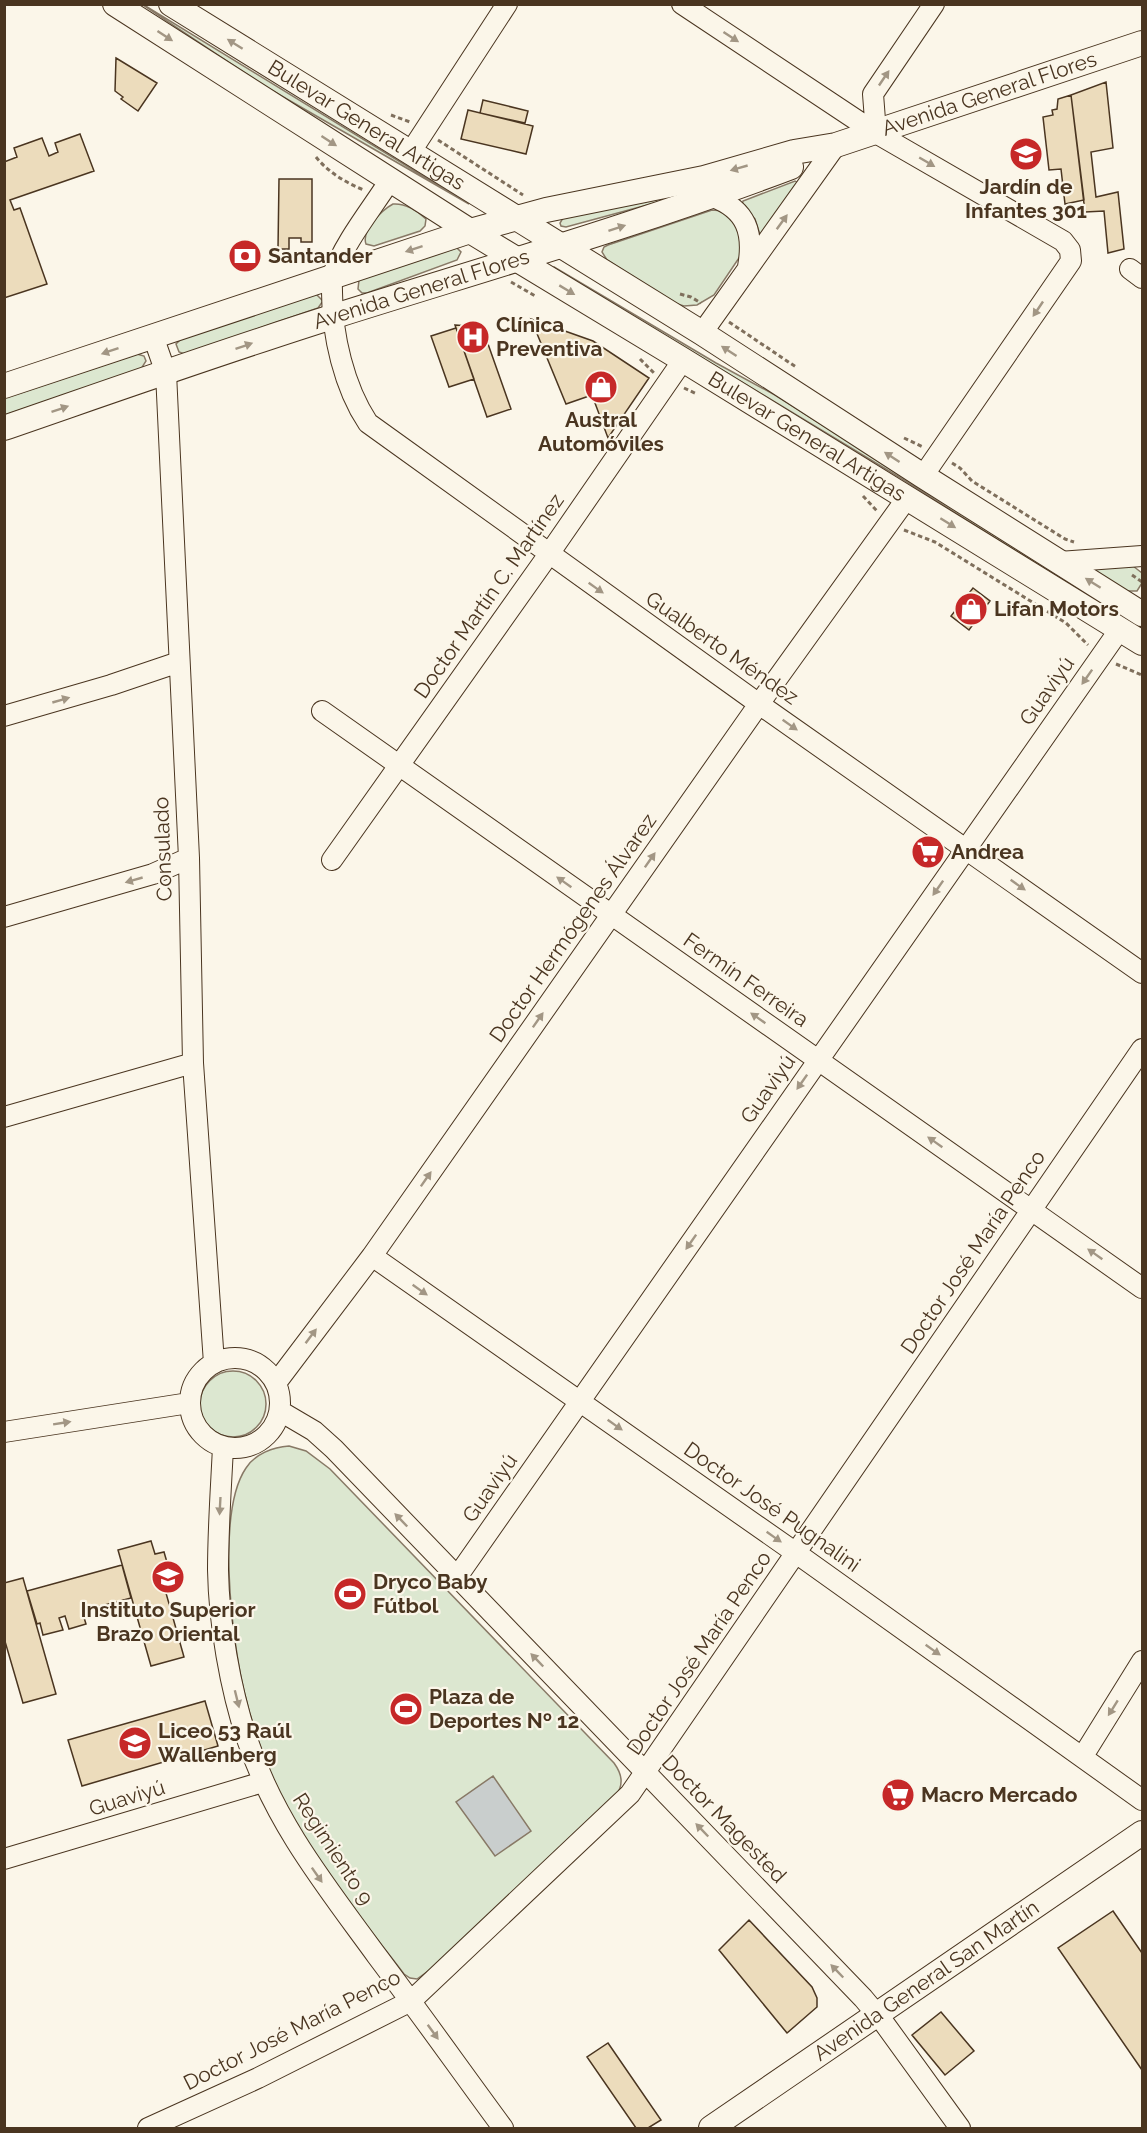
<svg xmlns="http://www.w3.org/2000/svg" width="1147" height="2133" viewBox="0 0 1147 2133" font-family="Raleway,sans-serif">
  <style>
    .green { fill: #dce7d0; stroke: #887966; stroke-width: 1.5 }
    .water { fill: #c9cecd; stroke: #887966; stroke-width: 1.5 }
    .building { fill: #ecdcbc; stroke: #4a3520; stroke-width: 1.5 }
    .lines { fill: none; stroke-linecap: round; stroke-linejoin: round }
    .minor-casing { stroke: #4a3520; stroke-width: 22 }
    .major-casing { stroke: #4a3520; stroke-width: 26 }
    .path { stroke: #7f6f5c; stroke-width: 3; stroke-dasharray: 4.5 3; stroke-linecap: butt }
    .minor { stroke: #fbf6e9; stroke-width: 20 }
    .major { stroke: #fbf6e9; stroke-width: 24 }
    .oneway { fill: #a29684 }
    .labels { text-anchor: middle; stroke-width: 4.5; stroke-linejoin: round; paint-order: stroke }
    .street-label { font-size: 21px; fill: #4a3520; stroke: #fbf6e9 }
    .poi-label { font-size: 21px; font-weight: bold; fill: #4a3520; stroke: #fbf6e9; text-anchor: start }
  </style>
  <rect width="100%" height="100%" fill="#fbf6e9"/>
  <path class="green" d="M143,5H144L469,204L266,87Z
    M795,181L798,183L761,238L755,219L742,206L743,201Z
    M701,187L662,201L566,227L561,226L560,223L563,218Z
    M393,204C405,203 418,211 426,219L425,226L420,231L374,246L366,244C361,230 382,210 393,204Z
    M712,210L724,211L742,226L741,255L714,295L697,305L684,306L674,303L607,260L602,252L604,247L608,245Z
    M456,247L461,252L457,260L367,293H362L358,289L359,280Z
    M554,267L716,363L775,395L1142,627V631L899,477L553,268Z
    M316,294L323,301L318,308L185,354L179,352L176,344L181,339Z
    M137,354L144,356L146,361L141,369L5,415L4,398Z
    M1133,566L1142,573V583L1137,591H1127L1095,571L1096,569Z
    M200 1404a33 33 0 1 1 66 0a33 33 0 1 1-66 0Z
    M289,1446L306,1451L330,1469L614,1763C622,1774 624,1784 616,1796L431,1969L417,1979L410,1978L404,1974C364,1922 323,1871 291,1814C269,1776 254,1733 244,1691C232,1640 216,1512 246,1468C255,1454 273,1447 289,1446Z"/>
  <path class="water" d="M493,1776L531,1831L495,1856L456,1802Z"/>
  <path class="building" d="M116,58L157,83L138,111L121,99L123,97L115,91Z
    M1106,82L1113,148L1091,152L1096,197L1118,192L1124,249L1108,253L1104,211L1085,212L1071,95Z
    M1071,95L1084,200L1065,204L1061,169L1049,170L1043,117L1053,115L1052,110L1057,109L1058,99Z
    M483,100L528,111L525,123L480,113Z
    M468,110L533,126L526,154L461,139Z
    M80,134L94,171L10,200L14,210L20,208L47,284L4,298V162L17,157L14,148L42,138L49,156L58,152L55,143Z
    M279,179H312V242H301V238H289V249H278Z
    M531,319L593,341L649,378L608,438L592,395L566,404Z
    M455,325L482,327L511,409L487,417Z
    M456,328L474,379L449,387L431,336Z
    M973,588L990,601L969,630L951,616Z
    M151,1541L155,1554L164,1552L173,1583L164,1586L184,1657L151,1666L118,1550Z
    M122,1565L131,1598L82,1611L86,1624L69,1629L65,1616L59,1618L63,1630L43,1635L40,1623L37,1624L27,1591Z
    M23,1578L56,1694L23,1703L4,1638V1583Z
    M205,1701L218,1746L82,1786L68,1740Z
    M1113,1911L1142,1953V2070L1058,1948Z
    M749,1920L812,1987L817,1998V2007L787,2033L719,1950Z
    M941,2012L974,2051L945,2075L912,2035Z
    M608,2043L661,2120L648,2128H636L587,2057Z"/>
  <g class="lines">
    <g class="minor-casing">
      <path id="minor" d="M682,4L876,133L1063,241L1070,250L1071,261L923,476
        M876,133L873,94L934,4
        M410,153L507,4
        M390,180C371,210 346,240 333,274C331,279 332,286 332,292C332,335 344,387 368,423L759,704L1142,973
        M713,197C747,210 754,233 748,267
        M1130,269L1142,278
        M702,333L836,145
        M153,336L166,373L189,858L193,1063L214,1363
        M1059,562L1142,556
        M322,711L1142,1288
        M4,716L111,685L179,662
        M332,860L549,554L683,360
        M4,917L153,874L189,858
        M4,1117L193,1063
        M372,1256L796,1553L1142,1800
        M190 1403a45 45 0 1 1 90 0a45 45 0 1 1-90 0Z
        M276,1383L372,1256L759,704L907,498
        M280,1411L314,1431L334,1449L863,1998L884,2023L960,2128
        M4,1432L189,1403
        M223,1447C221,1488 218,1529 218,1570C219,1624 230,1688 247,1739C275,1823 326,1886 377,1956C420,2013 461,2071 503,2128
        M457,1577L1120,629
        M1083,1756L1142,1661
        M4,1859L263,1782
        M148,2128L258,2078L411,2001L630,1794L1142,1049"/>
    </g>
    <g class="major-casing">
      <g id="major">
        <path id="s1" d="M115,4L470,231L683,360L1142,643"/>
        <path id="s2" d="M171,4L702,333L923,476L1142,614"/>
        <path id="s3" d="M4,386L470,231L546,210L704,178L794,152L836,145L1142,43"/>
        <path id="s4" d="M4,428C114,390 224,351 335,316C487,268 641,224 791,167"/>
        <path id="s5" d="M711,2128L1142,1833"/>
      </g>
    </g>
    <path class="path" d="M391,115L410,122
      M438,140L523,195
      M316,157C328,172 346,183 364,190
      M511,282L537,297
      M680,294L691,297L701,303
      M729,322L796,367
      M640,359L654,373
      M684,388L697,394
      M904,438L923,447
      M952,463L960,468L972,481L1065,539L1074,542
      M863,496L877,511
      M904,530L935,542L1066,623L1088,645
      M1132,575L1142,582
      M1116,664L1142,675"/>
    <use href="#minor" class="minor"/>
    <use href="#major" class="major"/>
  </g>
  <defs><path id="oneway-solid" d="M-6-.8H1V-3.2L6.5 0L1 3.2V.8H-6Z" transform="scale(1.5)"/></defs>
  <g class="oneway">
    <use href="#oneway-solid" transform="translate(165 36) rotate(33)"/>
    <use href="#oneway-solid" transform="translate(731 37) rotate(33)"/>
    <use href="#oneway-solid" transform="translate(235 44) rotate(-148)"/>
    <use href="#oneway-solid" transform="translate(884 78) rotate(-56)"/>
    <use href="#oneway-solid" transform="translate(329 141) rotate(33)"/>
    <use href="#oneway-solid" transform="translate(927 162) rotate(30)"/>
    <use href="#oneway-solid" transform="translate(739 168) rotate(164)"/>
    <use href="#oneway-solid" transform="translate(782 222) rotate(-54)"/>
    <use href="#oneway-solid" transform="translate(617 228) rotate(-18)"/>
    <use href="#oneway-solid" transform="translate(414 249) rotate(162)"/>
    <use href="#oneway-solid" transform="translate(567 290) rotate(31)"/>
    <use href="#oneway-solid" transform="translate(1038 309) rotate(124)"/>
    <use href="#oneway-solid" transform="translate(244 346) rotate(-19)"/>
    <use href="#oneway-solid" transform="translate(110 351) rotate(161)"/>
    <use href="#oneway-solid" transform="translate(729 351) rotate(-147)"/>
    <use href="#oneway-solid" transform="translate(60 409) rotate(-19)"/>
    <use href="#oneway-solid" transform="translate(892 457) rotate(-147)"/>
    <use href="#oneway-solid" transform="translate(948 523) rotate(32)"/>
    <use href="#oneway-solid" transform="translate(1093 583) rotate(-148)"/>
    <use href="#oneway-solid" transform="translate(596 588) rotate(35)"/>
    <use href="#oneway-solid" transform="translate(1087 677) rotate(125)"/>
    <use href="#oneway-solid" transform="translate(61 700) rotate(-16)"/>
    <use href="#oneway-solid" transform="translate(790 725) rotate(35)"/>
    <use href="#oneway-solid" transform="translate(650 860) rotate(-55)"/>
    <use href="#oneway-solid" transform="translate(134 880) rotate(164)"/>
    <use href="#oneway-solid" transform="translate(564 882) rotate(-145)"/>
    <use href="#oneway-solid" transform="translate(1018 885) rotate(35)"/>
    <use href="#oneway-solid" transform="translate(938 888) rotate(125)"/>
    <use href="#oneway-solid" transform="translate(758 1018) rotate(-145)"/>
    <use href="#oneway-solid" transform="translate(538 1020) rotate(-55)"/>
    <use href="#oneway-solid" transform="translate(802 1082) rotate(125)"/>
    <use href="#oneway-solid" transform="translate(935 1142) rotate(-145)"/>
    <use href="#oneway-solid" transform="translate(426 1179) rotate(-55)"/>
    <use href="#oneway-solid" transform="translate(691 1242) rotate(125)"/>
    <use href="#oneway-solid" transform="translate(1095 1254) rotate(-145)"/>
    <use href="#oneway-solid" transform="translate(420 1290) rotate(35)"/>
    <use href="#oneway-solid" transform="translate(311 1336) rotate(-53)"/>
    <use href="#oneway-solid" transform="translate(62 1423) rotate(-9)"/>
    <use href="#oneway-solid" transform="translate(615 1425) rotate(35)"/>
    <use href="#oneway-solid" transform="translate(220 1506) rotate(93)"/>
    <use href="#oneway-solid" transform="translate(401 1520) rotate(-134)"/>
    <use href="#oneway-solid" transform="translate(774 1537) rotate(35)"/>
    <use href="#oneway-solid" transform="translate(933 1650) rotate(35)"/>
    <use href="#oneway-solid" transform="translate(537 1660) rotate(-134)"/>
    <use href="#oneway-solid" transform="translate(237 1699) rotate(76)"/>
    <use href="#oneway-solid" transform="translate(1113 1708) rotate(122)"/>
    <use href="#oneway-solid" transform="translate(702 1830) rotate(-134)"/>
    <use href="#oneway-solid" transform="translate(317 1875) rotate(55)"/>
    <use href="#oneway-solid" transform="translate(837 1971) rotate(-134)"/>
    <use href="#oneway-solid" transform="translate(433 2032) rotate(54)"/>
  </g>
  <defs>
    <g id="school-disc" transform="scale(1.725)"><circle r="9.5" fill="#c62828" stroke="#fbf6e9"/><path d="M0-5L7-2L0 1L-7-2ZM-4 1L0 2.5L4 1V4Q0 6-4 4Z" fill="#fff"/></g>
    <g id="bank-disc" transform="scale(1.725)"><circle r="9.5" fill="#c62828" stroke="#fbf6e9"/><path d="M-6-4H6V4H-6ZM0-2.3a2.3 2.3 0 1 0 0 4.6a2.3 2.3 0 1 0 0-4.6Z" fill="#fff"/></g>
    <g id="hospital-disc" transform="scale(1.725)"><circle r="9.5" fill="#c62828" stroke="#fbf6e9"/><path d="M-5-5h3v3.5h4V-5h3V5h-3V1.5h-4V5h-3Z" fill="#fff"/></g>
    <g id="shop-disc" transform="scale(1.725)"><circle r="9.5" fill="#c62828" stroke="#fbf6e9"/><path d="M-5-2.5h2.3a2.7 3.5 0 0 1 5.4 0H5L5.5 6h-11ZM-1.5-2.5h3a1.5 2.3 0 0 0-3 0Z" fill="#fff"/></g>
    <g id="supermarket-disc" transform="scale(1.725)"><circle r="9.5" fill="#c62828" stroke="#fbf6e9"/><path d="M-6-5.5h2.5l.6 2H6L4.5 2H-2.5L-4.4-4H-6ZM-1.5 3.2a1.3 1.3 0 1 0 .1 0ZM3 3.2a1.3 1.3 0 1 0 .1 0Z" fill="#fff"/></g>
    <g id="stadium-disc" transform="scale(1.725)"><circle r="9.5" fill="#c62828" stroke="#fbf6e9"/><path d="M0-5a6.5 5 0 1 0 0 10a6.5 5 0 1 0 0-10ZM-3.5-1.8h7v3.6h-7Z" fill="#fff"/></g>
  </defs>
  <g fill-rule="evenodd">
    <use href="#school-disc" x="1026" y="154"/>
    <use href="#bank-disc" x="245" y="256"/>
    <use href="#hospital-disc" x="473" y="337"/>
    <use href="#shop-disc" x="601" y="387"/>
    <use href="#shop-disc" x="971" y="609"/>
    <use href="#supermarket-disc" x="928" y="852"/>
    <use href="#school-disc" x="168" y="1577"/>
    <use href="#stadium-disc" x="350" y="1594"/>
    <use href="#stadium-disc" x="406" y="1709"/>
    <use href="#school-disc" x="135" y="1743"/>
    <use href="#supermarket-disc" x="898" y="1795"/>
  </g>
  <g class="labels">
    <g class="street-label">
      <text dy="7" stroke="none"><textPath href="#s3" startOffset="1029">Avenida General Flores</textPath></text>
      <text dy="7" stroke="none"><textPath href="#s2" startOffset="230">Bulevar General Artigas</textPath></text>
      <text dy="7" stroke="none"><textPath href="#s4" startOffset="440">Avenida General Flores</textPath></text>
      <text dy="7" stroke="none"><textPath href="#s1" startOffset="816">Bulevar General Artigas</textPath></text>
      <text transform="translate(489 596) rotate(-55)" y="7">Doctor Martín C. Martínez</text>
      <text transform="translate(722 648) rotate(35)" y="7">Gualberto Méndez</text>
      <text transform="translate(1047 691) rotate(-55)" y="7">Guaviyú</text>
      <text transform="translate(163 849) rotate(-92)" y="7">Consulado</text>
      <text transform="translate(573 928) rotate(-55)" y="7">Doctor Hermógenes Álvarez</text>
      <text transform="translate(746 980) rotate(35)" y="7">Fermín Ferreira</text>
      <text transform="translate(768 1089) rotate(-55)" y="7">Guaviyú</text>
      <text transform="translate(973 1252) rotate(-56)" y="7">Doctor José María Penco</text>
      <text transform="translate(490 1488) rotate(-55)" y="7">Guaviyú</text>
      <text transform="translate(772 1507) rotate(35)" y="7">Doctor José Pugnalini</text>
      <text transform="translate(699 1653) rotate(-56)" y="7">Doctor José María Penco</text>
      <text transform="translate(127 1798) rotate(-17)" y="7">Guaviyú</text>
      <text transform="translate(724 1819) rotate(46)" y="7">Doctor Magested</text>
      <text transform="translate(333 1849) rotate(57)" y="7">Regimiento 9</text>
      <text dy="7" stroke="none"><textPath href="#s5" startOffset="261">Avenida General San Martín</textPath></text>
      <text transform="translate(292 2030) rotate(-27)" y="7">Doctor José María Penco</text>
    </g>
    <g class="poi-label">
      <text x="1026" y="194" text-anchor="middle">Jardín de<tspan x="1026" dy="24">Infantes 301</tspan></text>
      <text x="268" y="263">Santander</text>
      <text x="496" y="332">Clínica<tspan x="496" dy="24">Preventiva</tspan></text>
      <text x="601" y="427" text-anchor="middle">Austral<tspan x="601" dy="24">Automóviles</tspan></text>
      <text x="994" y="616">Lifan Motors</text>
      <text x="951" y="859">Andrea</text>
      <text x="373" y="1589">Dryco Baby<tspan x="373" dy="24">Fútbol</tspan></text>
      <text x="168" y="1617" text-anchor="middle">Instituto Superior<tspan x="168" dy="24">Brazo Oriental</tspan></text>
      <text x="429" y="1704">Plaza de<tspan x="429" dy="24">Deportes Nº 12</tspan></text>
      <text x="158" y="1738">Liceo 53 Raúl<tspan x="158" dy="24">Wallenberg</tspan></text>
      <text x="921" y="1802">Macro Mercado</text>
    </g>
  </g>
  <rect width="1147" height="2133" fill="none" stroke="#4a3520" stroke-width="12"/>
</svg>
